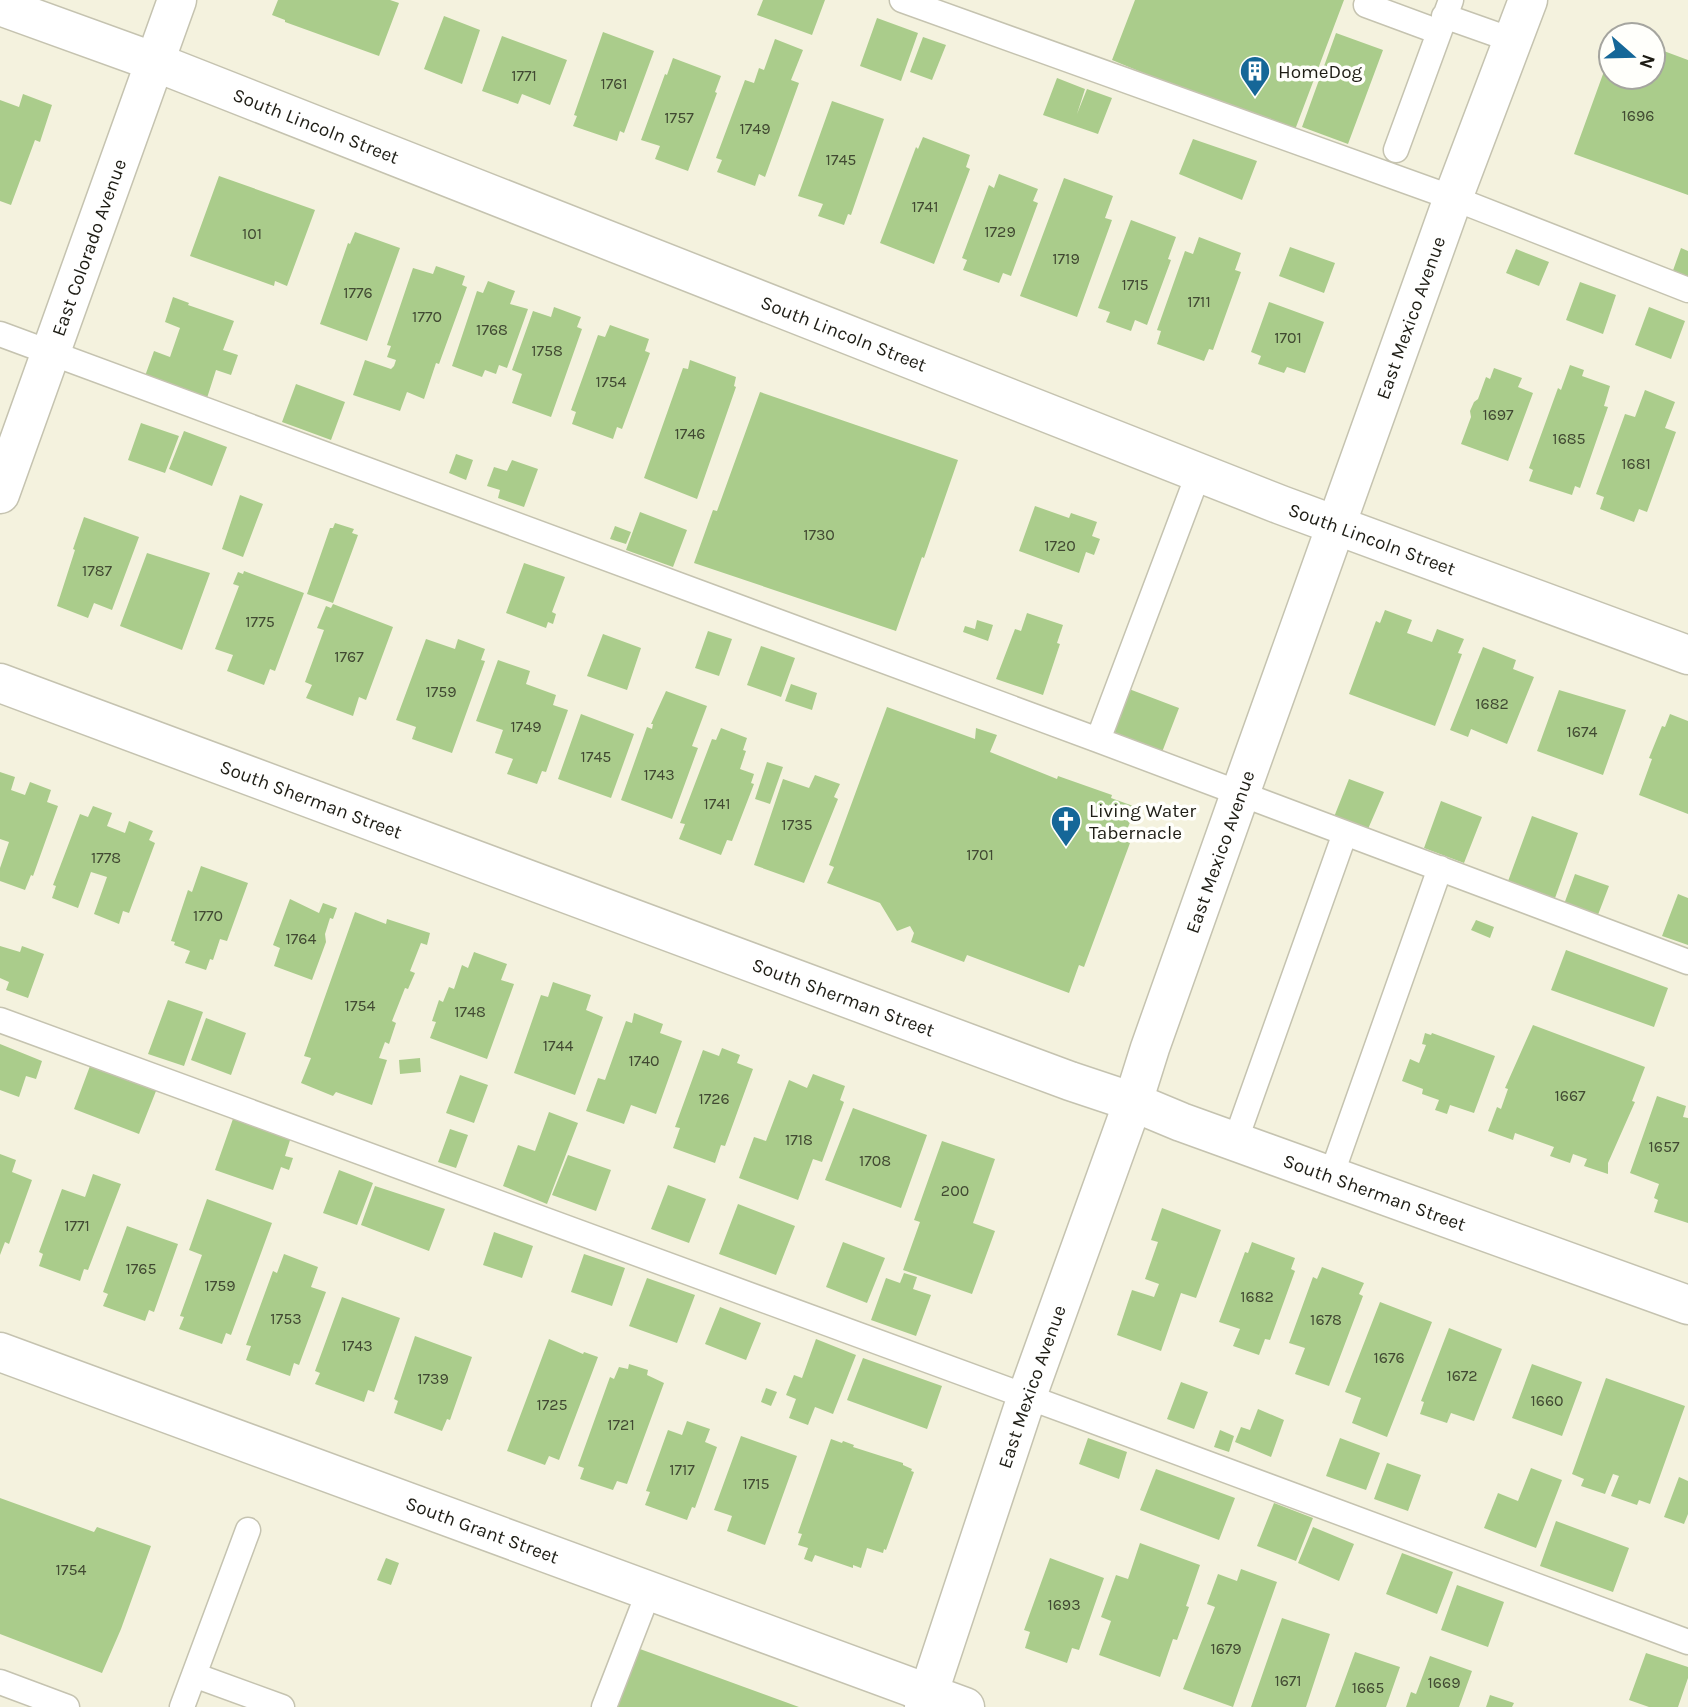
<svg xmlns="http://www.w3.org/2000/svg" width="1688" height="1707" viewBox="0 0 1688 1707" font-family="Karla,sans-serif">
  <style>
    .building { fill: #aacc8b }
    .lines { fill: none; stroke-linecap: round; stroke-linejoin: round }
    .lane-casing { stroke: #c5c3b0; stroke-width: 27 }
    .street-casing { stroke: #c5c3b0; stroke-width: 41 }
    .lane { stroke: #fff; stroke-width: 24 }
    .street { stroke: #fff; stroke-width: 38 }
    .labels { text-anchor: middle; stroke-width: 7; stroke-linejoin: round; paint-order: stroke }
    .number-label { font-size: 16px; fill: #414932 }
    .poi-label { font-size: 19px; fill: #1e1d15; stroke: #fffffb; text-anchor: start }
    .street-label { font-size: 19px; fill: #1e1d15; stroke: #fffffb }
  </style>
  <rect width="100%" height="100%" fill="#f4f2de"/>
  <path class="building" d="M278,0H390L399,3L379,56L285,22V20L272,15Z
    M763,0H825L812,35L757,15Z
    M1135,0H1344L1293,135L1112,60Z
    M444,16L480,30L462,84L424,69Z
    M877,18L918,33L901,81L860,66Z
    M603,32L654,51L624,133L620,131L617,141L573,126L577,116L574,115Z
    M1336,33L1383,50L1348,144L1302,127Z
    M502,36L567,60L550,105L522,94L518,104L482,91Z
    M923,37L946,45L932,80L910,72Z
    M775,39L803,50L791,80L799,83L765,177L759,174L755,186L717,172L722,160L716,158L745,80L754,83L759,68L764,70Z
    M1653,47L1688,60V195L1574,154L1611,52V77H1653Z
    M673,58L721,76L715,92L717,93L688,171L655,159L660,146L641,140L665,74L667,75Z
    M1057,78L1085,89L1077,114L1087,89L1112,98L1098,134L1043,115Z
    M23,94L52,105L40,142L35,140L11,205L0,201V100L19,107Z
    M832,101L884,119L851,215L848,214L844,225L818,216L823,204L798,196Z
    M923,137L970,155L966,167L970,169L934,264L880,243L916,147L918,149Z
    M1193,139L1257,161L1242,200L1179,174Z
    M999,174L1038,189L1033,201L1038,203L1011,276L1003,273L999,283L963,270L967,260L962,258L989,185L994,188Z
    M219,176L315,210L287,286L275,281L274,286L190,256Z
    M1064,178L1113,196L1105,218L1112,220L1077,317L1020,296Z
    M1131,220L1176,237L1168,259L1171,260L1147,325L1135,320L1131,331L1106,322L1110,312L1098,308Z
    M355,232L400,248L367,341L320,324L348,243L350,244Z
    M1199,237L1241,253L1235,270L1241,272L1213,350L1209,349L1204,361L1157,344L1161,331L1157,330L1185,251L1193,254Z
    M1290,247L1335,263L1324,293L1279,276Z
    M1681,248L1688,251V280L1671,276Z
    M1516,249L1549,262L1539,286L1506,273Z
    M436,266L465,276L462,285L467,287L439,364L436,363L424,399L407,392L400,411L353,395L365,360L391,369L394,366L396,360L387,357L391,346L387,345L413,268L433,274Z
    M488,281L515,291L510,304L528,309L507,368L499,365L496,374L485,370L482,377L452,366L477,291L483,293Z
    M1580,282L1616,295L1603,334L1566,320Z
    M173,297L189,303L188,305L234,321L223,350L238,355L231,375L216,370L207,398L145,376L154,351L170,357L180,328L165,322Z
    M1269,302L1324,322L1305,373L1287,367L1284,373L1258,364L1261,356L1251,352Z
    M554,307L581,317L577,327L582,329L551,417L512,403L522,374L512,370L533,311L551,317Z
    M1649,307L1685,321L1671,359L1635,345Z
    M610,325L649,339L645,351L650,353L622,429L617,427L613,439L572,424L576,412L571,410L598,335L605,337Z
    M690,360L736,377L734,386L736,387L697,499L644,478L683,368L688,369Z
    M1570,365L1584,370L1582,376L1610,386L1604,406L1608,407L1580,488L1575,486L1572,495L1529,481L1533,470L1529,468L1558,388L1561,390Z
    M1494,368L1522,378L1518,387L1533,393L1508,461L1461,444L1471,417L1470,411L1474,402L1478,399L1486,377L1490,379Z
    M296,384L345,402L331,440L282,422Z
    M1645,390L1675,402L1665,428L1676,432L1647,512L1639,509L1634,522L1600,509L1604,497L1596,494L1625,414L1635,417Z
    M760,392L958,460L924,558L922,557L896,631L694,563L713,510L717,511Z
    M141,423L179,436L165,473L128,460Z
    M184,431L227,447L212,486L169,469Z
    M456,454L473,460L466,480L449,473Z
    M512,460L538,469L524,507L498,498L500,490L487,486L494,467L507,471Z
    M240,495L263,504L243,557L222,549Z
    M1035,506L1069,518L1071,513L1097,522L1092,536L1100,539L1094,555L1086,552L1079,573L1019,551Z
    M640,512L687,530L673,567L626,550Z
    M84,517L139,537L112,610L94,603L88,618L57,606L75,550L73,549Z
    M335,523L354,529L352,533L358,535L333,603L307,594L330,528H333Z
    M615,526L631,532L626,544L610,539Z
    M147,553L210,573L182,650L120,626Z
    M524,563L565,577L552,612L556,614L553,624L548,622L546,628L506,613Z
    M244,571L304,593L275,671L270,669L264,685L227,671L233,655L215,649L239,586L233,584L238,572L243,574Z
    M333,604L393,627L366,700L359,697L353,716L306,698L312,685L305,682L324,630L317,628L326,606L331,608Z
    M1385,610L1412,620L1407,633L1432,642L1437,629L1464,639L1458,653L1462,654L1435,726L1349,694L1376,621L1380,623Z
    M1027,613L1063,625L1057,643L1060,644L1043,695L996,679L1015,629L1021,631Z
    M977,620L993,625L988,641L963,632L965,626L975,629Z
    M708,631L732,639L719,676L695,668Z
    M603,634L641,648L627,690L587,676Z
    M426,639L455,649L458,639L485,649L481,660L485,661L452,753L412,739L416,727L396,720Z
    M761,646L795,658L781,697L747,685Z
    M1483,647L1516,660L1513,669L1534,677L1507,744L1471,729L1468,737L1450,730Z
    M498,660L530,671L526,684L556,695L553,705L568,710L546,772L542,771L537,784L507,774L513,759L495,753L503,730L476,721Z
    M791,684L817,693L812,710L785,701Z
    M1129,689L1179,708L1159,760L1109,741Z
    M1559,690L1626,710L1603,775L1537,751Z
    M666,691L707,706L692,746L698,748L672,819L621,800L647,727L652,729L653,724H651Z
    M887,707L975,739L976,728L997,735L990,752L1057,779L1058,776L1112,795L1111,798L1136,807L1123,840L1130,843L1084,967L1079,965L1069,993L967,955L964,962L911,942L914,933L910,926L897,931L880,903L827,883L834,867L829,865Z
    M581,714L634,734L611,798L558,779Z
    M1670,714L1688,721V814L1639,795L1652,759L1649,758L1662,726L1665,727Z
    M721,728L747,738L743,750L746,751L740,769L754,774L751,783L754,784L732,841L727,840L721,855L679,839L685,824L680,823L712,739L716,740Z
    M767,762L783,767L770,804L755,799Z
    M0,772L15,777L11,790L25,795L30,782L51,790L47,802L58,806L33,876L31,875L25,890L0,881V868L9,842L0,839Z
    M815,775L840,784L834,797L838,799L804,883L754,865L783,779L809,788Z
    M1349,779L1384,792L1368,829L1334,817Z
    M1441,801L1482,817L1464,863L1424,848Z
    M93,806L112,813L107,826L125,833L129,821L153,831L149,840L155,843L129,913L123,911L119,924L94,914L107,877L91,872L78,908L52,898L56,886L53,885L80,814L88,817Z
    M1532,816L1578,833L1554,901L1507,884Z
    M201,866L248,883L227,941L220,939L213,960L210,959L206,970L185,963L190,951L174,945L175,942L171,941L188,890L192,892Z
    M1575,874L1609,886L1596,920L1563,907Z
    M1678,894L1688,898V945L1662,936Z
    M290,899L319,913L323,903L337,908L333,919L330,918L325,934L326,942L312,980L274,966L280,948L273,945Z
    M355,912L386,924L387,919L430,933L427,945L421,943L410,971L415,973L408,989L405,988L392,1021L396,1023L389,1044L385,1042L379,1058L387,1060L372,1105L336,1092L333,1096L301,1083L311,1058L304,1056Z
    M1476,920L1494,927L1490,938L1471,930Z
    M0,946L20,952L22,946L44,954L28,998L6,990L9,982L0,978Z
    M1566,950L1668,988L1654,1027L1551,990Z
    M474,952L507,964L501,980L514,984L487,1059L430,1038L436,1022L432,1021L439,1000L443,1002L449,987L454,989L462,965L468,968Z
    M553,982L591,995L586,1010L603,1017L575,1095L514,1073L541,995L548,997Z
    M168,1000L203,1012L184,1066L148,1054Z
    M634,1013L663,1024L660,1033L682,1041L656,1114L631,1105L624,1124L586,1111L598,1078L605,1080L626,1021L632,1023Z
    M206,1018L246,1033L231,1075L191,1060Z
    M1533,1025L1645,1067L1632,1101L1635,1102L1608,1163V1174L1584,1166L1587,1159L1573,1154L1570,1163L1550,1156L1554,1147L1515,1133L1513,1140L1488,1131L1497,1107L1501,1109L1508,1089L1505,1088Z
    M1425,1033L1431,1035L1432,1033L1495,1056L1474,1113L1450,1105L1447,1114L1435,1110L1439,1100L1422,1094L1423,1089L1402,1081L1410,1059L1419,1063L1426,1045L1422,1044Z
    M0,1044L42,1061L36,1079L26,1076L19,1097L0,1090Z
    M722,1048L740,1055L737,1063L753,1069L725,1146L721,1145L715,1163L673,1148L680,1128L675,1127L703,1050L719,1056Z
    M420,1058L421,1072L400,1074L399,1060Z
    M90,1066L156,1091L139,1134L74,1109Z
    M813,1074L845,1086L840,1100L844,1102L822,1162L813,1159L798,1200L739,1178L754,1137L766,1141L789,1080L807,1088Z
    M460,1075L488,1085L474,1123L446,1113Z
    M1657,1096L1686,1106L1683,1117L1688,1118V1223L1654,1212L1658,1200L1654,1198L1659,1184L1630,1173Z
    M853,1108L927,1135L901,1208L825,1180Z
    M549,1112L578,1123L547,1204L503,1186L518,1145L535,1151Z
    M234,1116L291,1137L285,1156L293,1158L289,1170L281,1167L273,1190L215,1170Z
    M450,1129L468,1135L456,1168L438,1162Z
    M942,1141L995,1159L973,1223L995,1231L972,1294L903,1270L920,1222L914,1220Z
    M0,1154L16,1160L12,1172L32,1180L9,1244L5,1242L0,1255Z
    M568,1155L611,1170L596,1211L552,1195Z
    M339,1170L373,1183L357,1225L323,1213Z
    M93,1174L121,1184L88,1270L84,1269L80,1281L39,1266L43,1254L39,1252L62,1189L85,1197Z
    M668,1185L706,1199L689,1243L651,1229Z
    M375,1186L445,1209L429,1251L361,1225Z
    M207,1199L272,1223L231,1335L226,1333L222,1344L179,1329L184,1317L180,1316L202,1255L189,1250Z
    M738,1204L795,1226L776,1275L719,1254Z
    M1162,1208L1221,1230L1196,1298L1181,1293L1161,1351L1117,1335L1132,1290L1154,1297L1159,1284L1145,1279L1158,1242L1151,1240Z
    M127,1226L178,1244L154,1312L149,1310L145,1321L103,1306L108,1294L103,1292Z
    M494,1232L533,1246L522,1278L483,1265Z
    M843,1242L885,1258L867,1303L826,1287Z
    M1252,1242L1295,1258L1291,1269L1295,1271L1270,1340L1265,1339L1259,1355L1233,1346L1240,1329L1219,1322L1245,1252L1248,1253Z
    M284,1254L318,1267L311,1287L326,1292L299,1365L294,1363L290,1376L246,1360L251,1346L246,1345L273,1271L277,1273Z
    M584,1254L625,1268L612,1306L571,1292Z
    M1322,1267L1364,1283L1359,1294L1363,1296L1329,1386L1295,1374L1305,1348L1289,1343L1313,1277L1317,1279Z
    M904,1273L917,1277L913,1289L931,1295L916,1336L871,1320L886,1278L900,1283Z
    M647,1278L695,1295L677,1343L629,1326Z
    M342,1297L400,1318L374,1392L368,1390L364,1402L315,1384L320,1373L315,1371Z
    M1380,1302L1432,1322L1387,1437L1352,1423L1361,1398L1345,1392Z
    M720,1307L761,1323L746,1360L705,1344Z
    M1449,1328L1502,1349L1474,1421L1451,1413L1447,1423L1420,1414L1424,1402L1421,1401Z
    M415,1336L472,1357L450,1420L447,1419L442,1431L394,1413L398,1401L394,1399Z
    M549,1339L583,1354L584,1352L598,1357L559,1460L549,1456L545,1465L507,1451Z
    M816,1339L856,1355L833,1414L815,1407L808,1425L789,1418L796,1399L786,1395L794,1375L802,1378Z
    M863,1358L942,1386L927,1429L847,1400Z
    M629,1364L648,1370L647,1375L664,1383L627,1484L617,1481L613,1490L580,1479L584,1468L578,1466L610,1377L614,1379L619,1367L628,1369Z
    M1532,1364L1582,1382L1562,1436L1512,1418Z
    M1606,1378L1685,1406L1650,1504L1639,1500L1637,1505L1611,1496L1619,1476L1613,1474L1605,1494L1581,1486L1584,1479L1572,1474Z
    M1181,1382L1208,1392L1194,1429L1167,1419Z
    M766,1388L777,1392L771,1406L761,1402Z
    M1258,1409L1284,1420L1271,1457L1235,1442L1241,1427L1250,1430Z
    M687,1421L710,1429L705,1442L717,1447L695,1508L692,1507L687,1520L645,1505L650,1492L646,1491L668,1430L682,1435Z
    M1220,1430L1234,1436L1229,1452L1214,1447Z
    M741,1436L797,1456L765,1545L727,1531L732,1516L714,1510Z
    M1088,1438L1127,1452L1119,1479L1079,1464Z
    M1340,1438L1380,1453L1366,1490L1326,1476Z
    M831,1439L842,1443L843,1441L854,1445L853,1447L903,1463V1465L912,1469L911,1471L914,1472L886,1550L884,1549L883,1553L867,1548L861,1568L853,1565V1568L815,1555L812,1562L804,1559L808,1548L798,1545L802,1534L798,1533Z
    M1387,1463L1421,1475L1408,1511L1374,1499Z
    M1531,1468L1562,1480L1536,1548L1484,1528L1498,1493L1518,1501Z
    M1156,1469L1235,1498L1219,1540L1140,1510Z
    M1679,1477L1688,1481V1514L1684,1524L1664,1517Z
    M0,1498L94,1532L97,1527L151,1546L121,1629L102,1673L0,1634Z
    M1274,1503L1313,1518L1296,1561L1257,1546Z
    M1556,1521L1629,1548L1613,1592L1540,1566Z
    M1313,1527L1354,1544L1339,1581L1298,1563Z
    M1140,1543L1200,1565L1186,1606L1189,1607L1177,1640L1173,1639L1160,1677L1099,1655L1111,1621L1101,1617L1116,1575L1128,1579Z
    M1402,1553L1453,1572L1437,1614L1386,1594Z
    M386,1558L399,1563L391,1585L377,1580Z
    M1050,1558L1104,1578L1079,1650L1072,1648L1067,1663L1025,1648L1030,1632L1024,1630Z
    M1241,1569L1277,1582L1233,1707L1183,1689L1215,1607L1207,1604L1218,1574L1237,1581Z
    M1457,1585L1504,1602L1488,1647L1441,1630Z
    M1282,1618L1330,1634L1306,1707H1251Z
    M629,1645L799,1707H607Z
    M1355,1652L1400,1667L1386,1707H1335Z
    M1646,1653L1688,1667V1678L1678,1707H1649L1629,1700Z
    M1430,1656L1472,1671L1459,1707H1406L1411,1692L1416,1694Z
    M1490,1695L1514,1703L1512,1707H1486Z"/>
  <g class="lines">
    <g class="lane-casing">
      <path id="lane" d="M902,0L1453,198L1688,290
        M1366,5L1439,32
        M1444,16L1512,40
        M1396,150L1451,0
        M0,334L1098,740L1688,962
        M1098,740L1199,472
        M0,1020L1077,1415L1688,1642
        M1235,1142L1345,833
        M1331,1176L1440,868
        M194,1675L282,1707
        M0,1682L67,1707
        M182,1707L248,1530
        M604,1707L649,1591"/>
    </g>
    <g class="street-casing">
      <g id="street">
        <path id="s1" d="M0,6L155,62L1281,505L1688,655"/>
        <path id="s2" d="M0,494L177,0"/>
        <path id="s3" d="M0,683L1070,1081L1133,1102L1181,1122L1688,1305"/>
        <path id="s4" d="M0,1352L965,1707"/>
        <path id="s5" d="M924,1707L1027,1396L1133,1102L1150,1048L1240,794L1453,198L1528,0"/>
      </g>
    </g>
    <use href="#lane" class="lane"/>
    <use href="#street" class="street"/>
  </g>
  <defs>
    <g id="building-pin" transform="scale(1.575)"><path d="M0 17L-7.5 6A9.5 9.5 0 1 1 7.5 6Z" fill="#156798" stroke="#fffffb"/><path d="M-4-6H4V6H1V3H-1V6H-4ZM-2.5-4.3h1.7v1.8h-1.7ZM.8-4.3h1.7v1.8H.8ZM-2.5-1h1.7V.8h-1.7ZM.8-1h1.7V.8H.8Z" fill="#fff"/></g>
    <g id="church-pin" transform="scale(1.575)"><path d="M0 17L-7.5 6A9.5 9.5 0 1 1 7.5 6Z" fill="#156798" stroke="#fffffb"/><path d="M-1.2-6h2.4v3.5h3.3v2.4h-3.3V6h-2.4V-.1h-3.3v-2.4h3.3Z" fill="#fff"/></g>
  </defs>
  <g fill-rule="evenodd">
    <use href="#building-pin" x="1255" y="71"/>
    <use href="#church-pin" x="1066" y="821"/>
  </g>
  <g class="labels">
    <g class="number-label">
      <text x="524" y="81">1771</text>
      <text x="614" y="89">1761</text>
      <text x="1638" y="121">1696</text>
      <text x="679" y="123">1757</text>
      <text x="755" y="134">1749</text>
      <text x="841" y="165">1745</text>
      <text x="925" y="212">1741</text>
      <text x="1000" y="237">1729</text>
      <text x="252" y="239">101</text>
      <text x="1066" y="264">1719</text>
      <text x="1135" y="290">1715</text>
      <text x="358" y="298">1776</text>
      <text x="1199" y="307">1711</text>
      <text x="427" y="322">1770</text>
      <text x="492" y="335">1768</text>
      <text x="1288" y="343">1701</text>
      <text x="547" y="356">1758</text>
      <text x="611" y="387">1754</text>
      <text x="1498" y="420">1697</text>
      <text x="690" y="439">1746</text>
      <text x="1569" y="444">1685</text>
      <text x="1636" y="469">1681</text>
      <text x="819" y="540">1730</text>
      <text x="1060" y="551">1720</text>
      <text x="97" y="576">1787</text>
      <text x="260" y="627">1775</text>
      <text x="349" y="662">1767</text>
      <text x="441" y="697">1759</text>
      <text x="1492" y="709">1682</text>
      <text x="526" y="732">1749</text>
      <text x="1582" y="737">1674</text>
      <text x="596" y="762">1745</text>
      <text x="659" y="780">1743</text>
      <text x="717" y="809">1741</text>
      <text x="797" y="830">1735</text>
      <text x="980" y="860">1701</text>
      <text x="106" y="863">1778</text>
      <text x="208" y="921">1770</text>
      <text x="301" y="944">1764</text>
      <text x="360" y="1011">1754</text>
      <text x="470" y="1017">1748</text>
      <text x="558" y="1051">1744</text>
      <text x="644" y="1066">1740</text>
      <text x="1570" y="1101">1667</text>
      <text x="714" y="1104">1726</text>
      <text x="799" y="1145">1718</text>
      <text x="1664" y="1152">1657</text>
      <text x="875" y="1166">1708</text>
      <text x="955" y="1196">200</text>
      <text x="77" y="1231">1771</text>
      <text x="141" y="1274">1765</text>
      <text x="220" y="1291">1759</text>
      <text x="1257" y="1302">1682</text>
      <text x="286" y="1324">1753</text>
      <text x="1326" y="1325">1678</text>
      <text x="357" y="1351">1743</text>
      <text x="1389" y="1363">1676</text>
      <text x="1462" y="1381">1672</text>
      <text x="433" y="1384">1739</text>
      <text x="1547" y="1406">1660</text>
      <text x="552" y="1410">1725</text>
      <text x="621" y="1430">1721</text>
      <text x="682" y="1475">1717</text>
      <text x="756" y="1489">1715</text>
      <text x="71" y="1575">1754</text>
      <text x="1064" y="1610">1693</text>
      <text x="1226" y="1654">1679</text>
      <text x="1288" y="1686">1671</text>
      <text x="1444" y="1688">1669</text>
      <text x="1368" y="1693">1665</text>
    </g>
    <g class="poi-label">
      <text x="1278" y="78">HomeDog</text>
      <text x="1089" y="817">Living Water<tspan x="1089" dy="22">Tabernacle</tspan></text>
    </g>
    <g class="street-label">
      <text dy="7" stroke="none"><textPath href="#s1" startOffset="338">South Lincoln Street</textPath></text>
      <text dy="7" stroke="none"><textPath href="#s2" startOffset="262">East Colorado Avenue</textPath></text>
      <text dy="7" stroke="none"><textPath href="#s5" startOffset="1472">East Mexico Avenue</textPath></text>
      <text dy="7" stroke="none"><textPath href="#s1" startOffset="905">South Lincoln Street</textPath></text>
      <text dy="7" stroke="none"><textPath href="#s1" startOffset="1472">South Lincoln Street</textPath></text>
      <text dy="7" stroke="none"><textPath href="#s3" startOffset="332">South Sherman Street</textPath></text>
      <text dy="7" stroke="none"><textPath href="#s5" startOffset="905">East Mexico Avenue</textPath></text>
      <text dy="7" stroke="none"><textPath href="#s3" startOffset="900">South Sherman Street</textPath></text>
      <text dy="7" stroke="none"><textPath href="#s3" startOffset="1466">South Sherman Street</textPath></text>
      <text dy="7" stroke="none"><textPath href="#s5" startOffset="338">East Mexico Avenue</textPath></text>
      <text dy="7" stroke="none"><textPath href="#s4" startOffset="514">South Grant Street</textPath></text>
    </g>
  </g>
  <g transform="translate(1632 56) rotate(110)"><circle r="33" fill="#fffffb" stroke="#a5a59f" stroke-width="2"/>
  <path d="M0-5L12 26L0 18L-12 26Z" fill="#156798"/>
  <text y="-10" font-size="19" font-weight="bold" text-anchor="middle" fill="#1e1d15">N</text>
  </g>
</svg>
